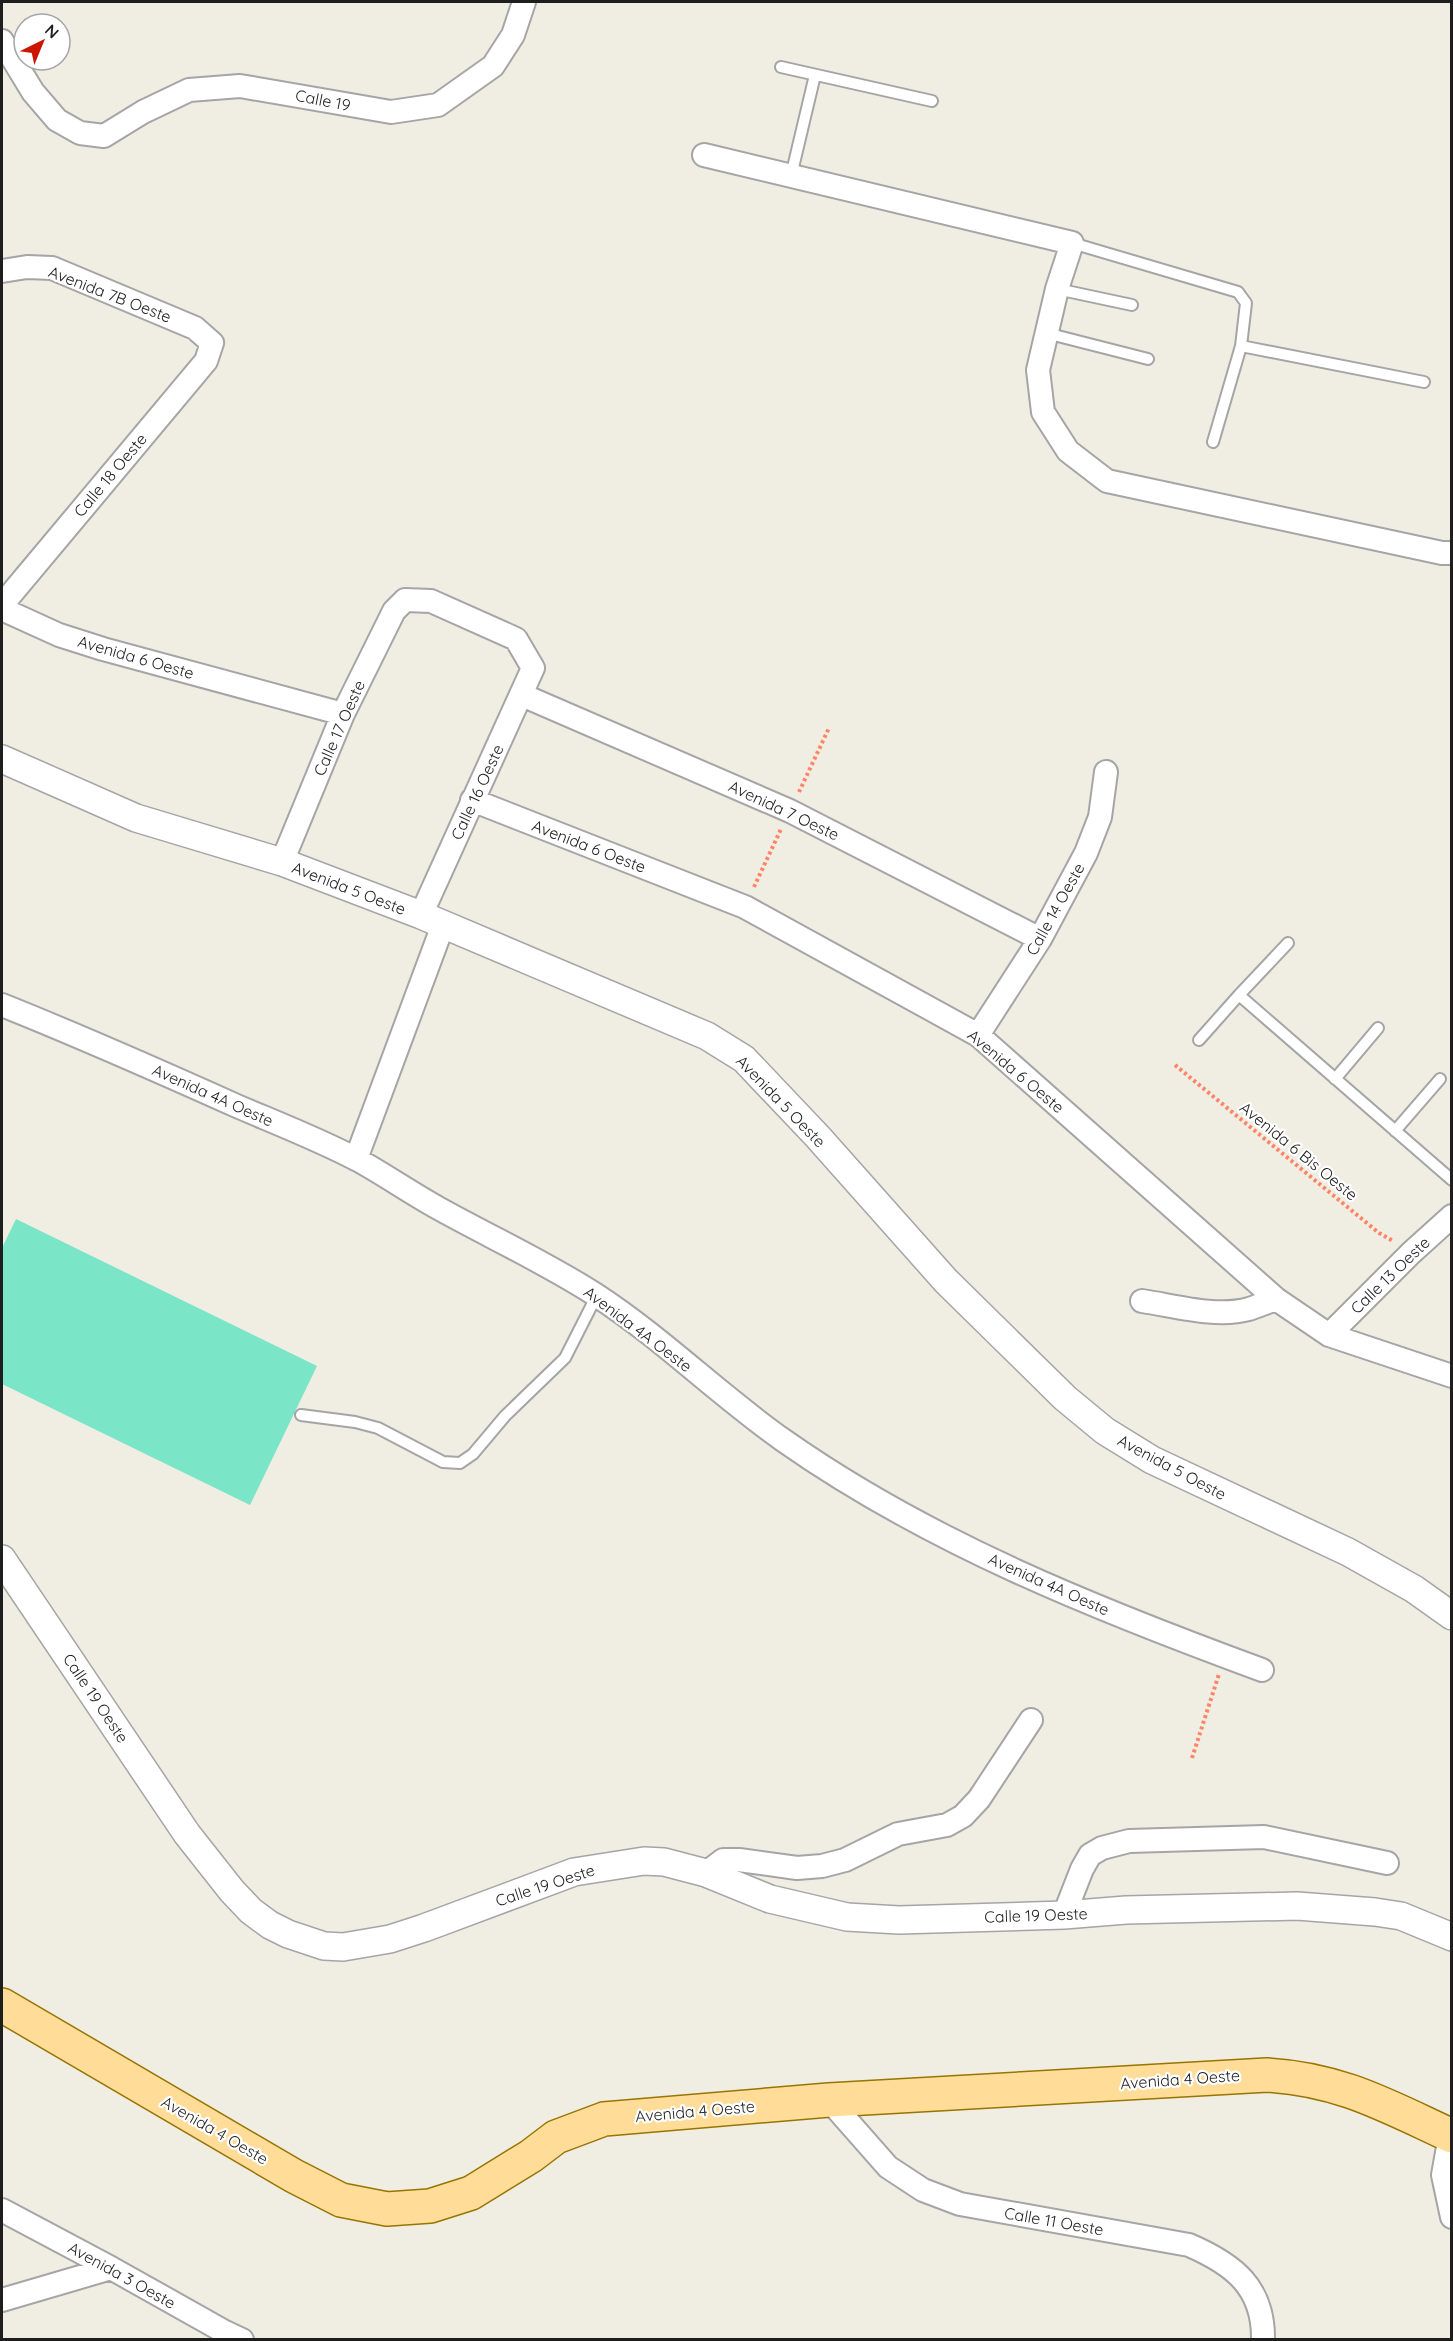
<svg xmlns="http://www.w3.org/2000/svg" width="1453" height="2341" viewBox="0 0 1453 2341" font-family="Quicksand,sans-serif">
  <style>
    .pitch { fill: #7ae5c7 }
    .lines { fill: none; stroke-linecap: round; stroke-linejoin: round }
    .service-casing { stroke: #a5a5a5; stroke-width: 14 }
    .minor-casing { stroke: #a5a5a5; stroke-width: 26 }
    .tertiary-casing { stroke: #a5a5a5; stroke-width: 30 }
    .primary-casing { stroke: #987500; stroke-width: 36 }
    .path { stroke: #ff8465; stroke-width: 4; stroke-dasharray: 3 3; stroke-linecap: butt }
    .service { stroke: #fff; stroke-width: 10 }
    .minor { stroke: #fff; stroke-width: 22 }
    .tertiary { stroke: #fff; stroke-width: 27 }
    .primary { stroke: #fd9; stroke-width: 33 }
    .labels { text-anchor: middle; stroke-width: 4.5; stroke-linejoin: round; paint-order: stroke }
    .street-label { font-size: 16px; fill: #1e1e1e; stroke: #fff }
  </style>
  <rect width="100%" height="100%" fill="#f0ede3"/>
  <path class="pitch" d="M16,1219L317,1366L250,1505L2,1384V1248Z"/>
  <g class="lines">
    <g class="service-casing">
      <path id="service" d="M781,67L932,101
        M791,176L815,75
        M1072,243L1238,292L1246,303L1241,346L1213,442
        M1057,289L1132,305
        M1046,333L1148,359
        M1241,346L1424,382
        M1239,995L1288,943
        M1199,1040L1239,995L1452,1180
        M1335,1079L1378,1028
        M1395,1131L1440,1079
        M301,1415L355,1422L378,1428L443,1462L460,1463L473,1454L505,1416L565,1358L597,1295"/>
    </g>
    <g class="minor-casing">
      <path id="minor" d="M2,41L33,92L57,120L80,133L104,136L143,112L189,90L240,86L391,112L438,105L493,66L513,35L524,2
        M704,155L1072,243L1057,289L1038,370L1043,412L1068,451L1107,481L1442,553H1452
        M2,271L27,267L52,268L195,328L212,343L206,361L2,605
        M2,609L59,635L103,649L343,714
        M522,695L790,811L1040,939
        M472,800L745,907L978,1035L1276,1299L1329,1335L1452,1376
        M282,862L343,714L394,611L405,600L431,601L516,639L533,668L421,915
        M2,1005C82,1037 161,1072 239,1107C279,1124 320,1140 358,1160C385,1175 411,1193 438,1208C490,1237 545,1262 596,1295C662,1338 719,1395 783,1440C928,1542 1096,1609 1262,1670
        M978,1035L1040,939L1086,853L1100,817L1106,772
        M356,1159L443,925
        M1142,1301C1176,1306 1216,1318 1249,1309C1258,1306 1267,1302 1276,1299
        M1329,1335L1411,1253L1452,1216
        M706,1873L723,1860H739L797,1868L822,1866L845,1860L898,1834L947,1825L963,1816L979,1799L1031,1720
        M1064,1915L1082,1869L1090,1855L1102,1848L1129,1841L1264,1837L1387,1863
        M829,2100L888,2167L923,2190L960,2204L1189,2245C1233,2264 1264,2287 1263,2340
        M1450,2136L1443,2175L1452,2217
        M2,2210L111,2268L225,2332L242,2340
        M2,2300L111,2268"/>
    </g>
    <g class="tertiary-casing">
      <path id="tertiary" d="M2,759L136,818L282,862L421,915L707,1036L744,1059L818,1137L946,1281L1065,1398L1105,1431L1152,1460L1348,1552L1414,1589L1452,1616
        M2,1559L187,1834L232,1891L251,1911L270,1925L288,1934L324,1946L343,1947L390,1939L424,1928L574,1872L644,1861L664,1862L706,1873L770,1899L847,1917L899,1920L1064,1915L1126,1910L1297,1906L1375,1912L1401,1916L1452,1937"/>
    </g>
    <g class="primary-casing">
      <path id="primary" d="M2,2005L294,2176L341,2200L387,2209L430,2206L471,2193L531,2156L556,2137L604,2119L829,2100L1267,2075C1340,2079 1387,2106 1452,2136"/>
    </g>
    <path class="path" d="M799,792L829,728
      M754,887L781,829
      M1175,1065L1379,1233L1393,1241
      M1192,1758L1219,1674"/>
    <use href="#service" class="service"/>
    <use href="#minor" class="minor"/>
    <use href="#tertiary" class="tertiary"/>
    <use href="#primary" class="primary"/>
  </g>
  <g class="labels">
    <g class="street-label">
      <text transform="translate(323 100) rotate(11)" y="6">Calle 19</text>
      <text transform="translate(110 294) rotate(21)" y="6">Avenida 7B Oeste</text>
      <text transform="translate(110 475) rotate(-50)" y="6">Calle 18 Oeste</text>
      <text transform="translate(136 657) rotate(16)" y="6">Avenida 6 Oeste</text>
      <text transform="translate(339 728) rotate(-66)" y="6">Calle 17 Oeste</text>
      <text transform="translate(477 792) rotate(-65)" y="6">Calle 16 Oeste</text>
      <text transform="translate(784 810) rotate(25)" y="6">Avenida 7 Oeste</text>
      <text transform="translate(589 846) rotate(21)" y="6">Avenida 6 Oeste</text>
      <text transform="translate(349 888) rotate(21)" y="6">Avenida 5 Oeste</text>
      <text transform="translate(1055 909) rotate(-61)" y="6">Calle 14 Oeste</text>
      <text transform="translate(1016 1071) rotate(40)" y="6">Avenida 6 Oeste</text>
      <text transform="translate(213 1095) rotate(24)" y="6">Avenida 4A Oeste</text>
      <text transform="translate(781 1101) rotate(46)" y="6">Avenida 5 Oeste</text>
      <text transform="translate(1299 1151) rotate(39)" y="6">Avenida 6 Bis Oeste</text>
      <text transform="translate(1390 1275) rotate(-44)" y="6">Calle 13 Oeste</text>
      <text transform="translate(638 1329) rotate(37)" y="6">Avenida 4A Oeste</text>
      <text transform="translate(1172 1467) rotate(28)" y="6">Avenida 5 Oeste</text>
      <text transform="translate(1049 1584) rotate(24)" y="6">Avenida 4A Oeste</text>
      <text transform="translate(96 1698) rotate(56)" y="6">Calle 19 Oeste</text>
      <text transform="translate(545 1885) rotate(-18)" y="6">Calle 19 Oeste</text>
      <text transform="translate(1036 1915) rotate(-2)" y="6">Calle 19 Oeste</text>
      <text transform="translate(1180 2079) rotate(-4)" y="6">Avenida 4 Oeste</text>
      <text transform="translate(695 2111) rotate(-5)" y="6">Avenida 4 Oeste</text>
      <text transform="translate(215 2130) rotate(30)" y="6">Avenida 4 Oeste</text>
      <text transform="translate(1054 2221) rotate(10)" y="6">Calle 11 Oeste</text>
      <text transform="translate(122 2275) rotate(29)" y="6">Avenida 3 Oeste</text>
    </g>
  </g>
  <rect width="1453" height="2341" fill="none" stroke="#1e1e1e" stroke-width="6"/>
  <g transform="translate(42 42) rotate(43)"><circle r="28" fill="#ffffff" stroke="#a5a5a5" stroke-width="1.5"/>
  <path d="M0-4.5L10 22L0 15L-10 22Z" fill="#cc1500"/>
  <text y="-9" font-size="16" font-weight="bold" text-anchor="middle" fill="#1e1e1e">N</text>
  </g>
</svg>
